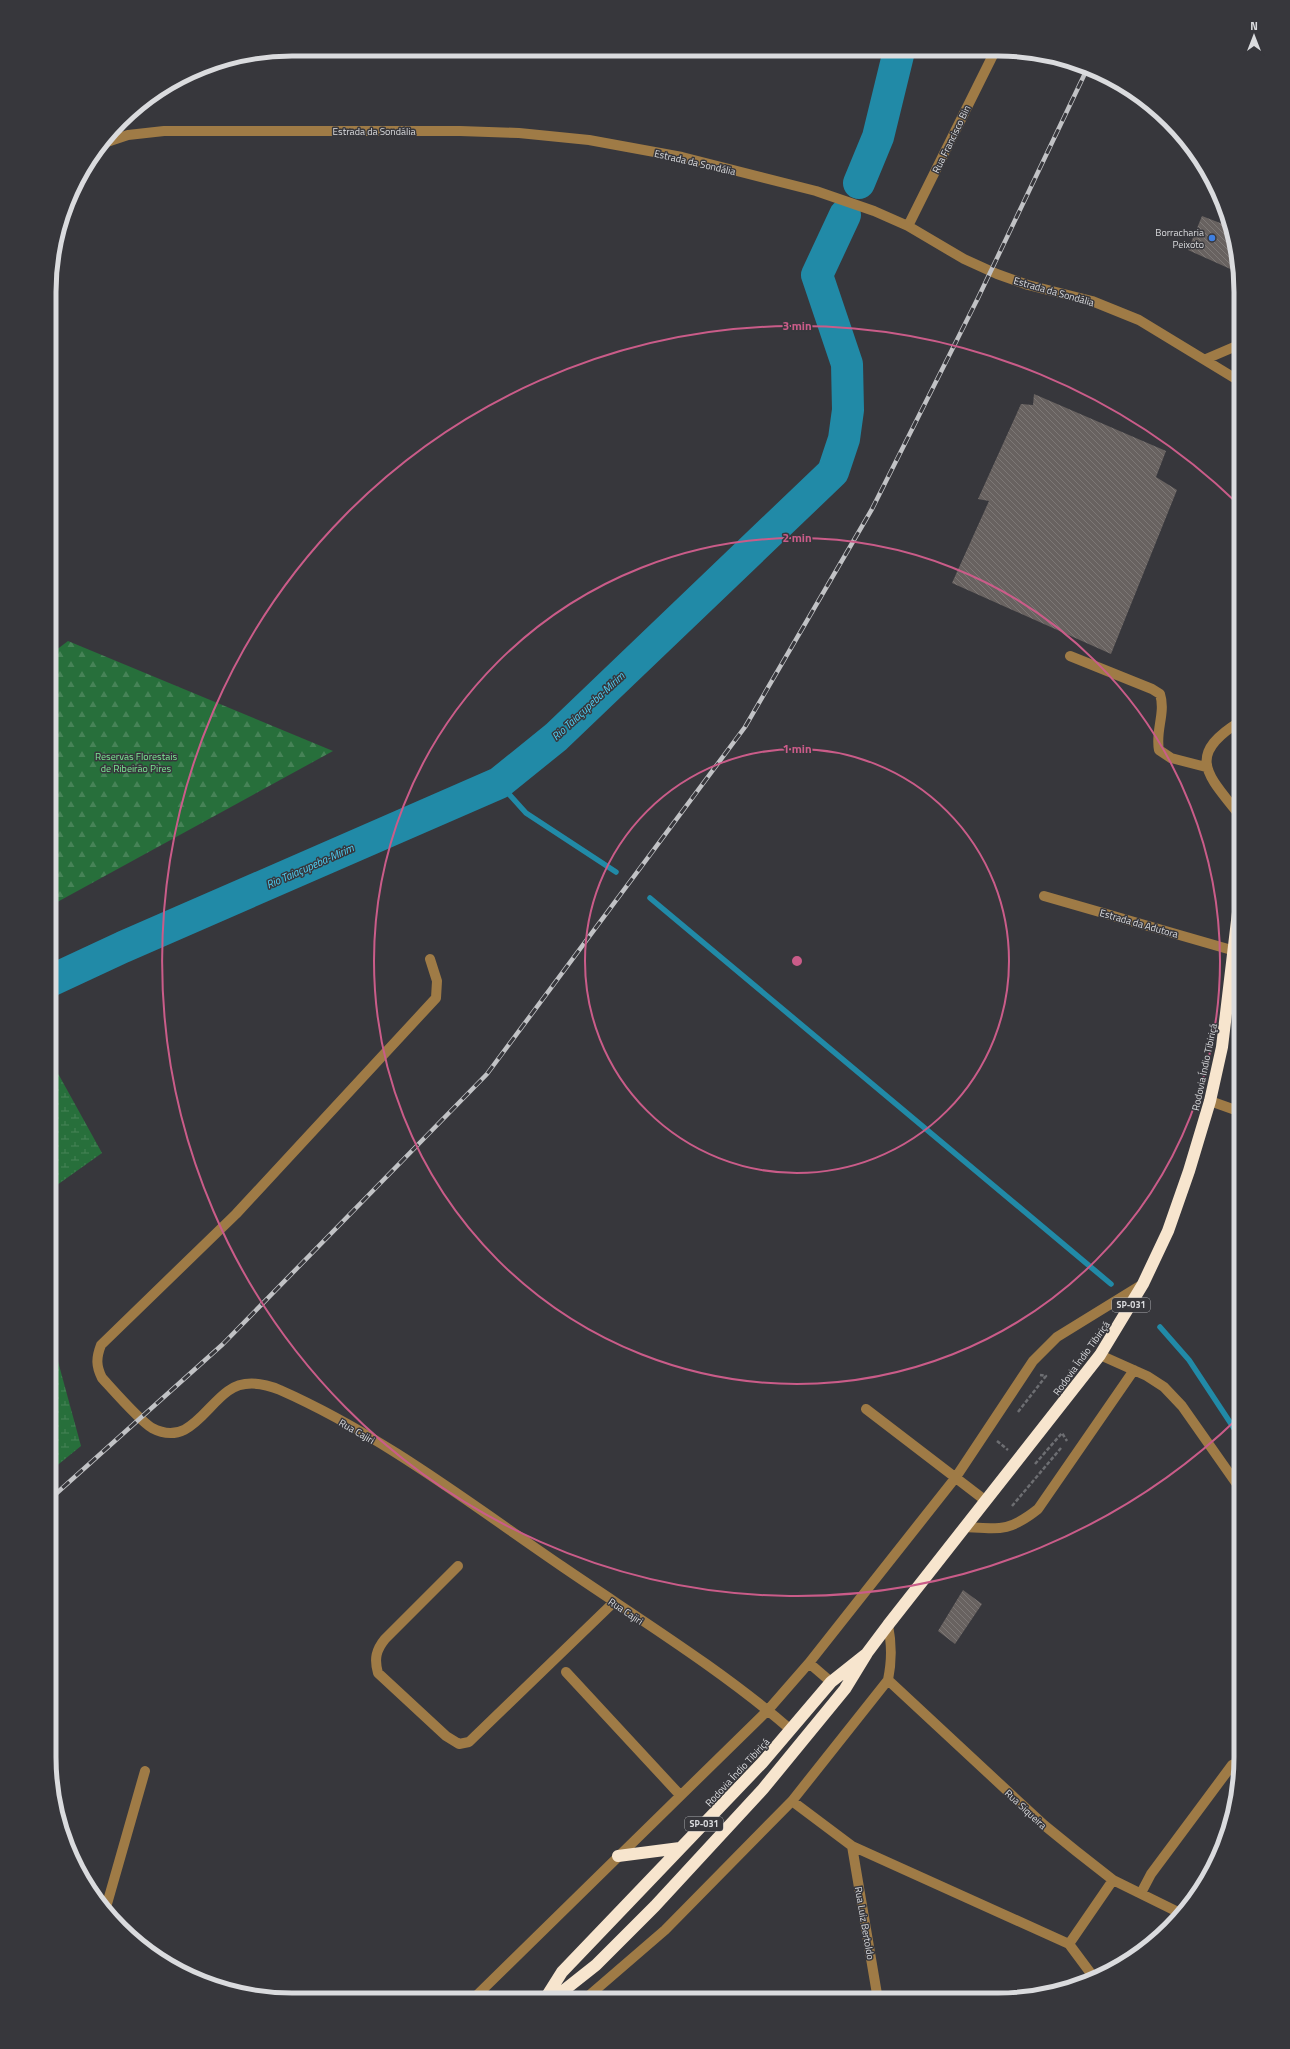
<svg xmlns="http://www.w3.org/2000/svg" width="1290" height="2049" viewBox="0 0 1290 2049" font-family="'Titillium Web',sans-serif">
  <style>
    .forest { fill: url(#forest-firs) }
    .wetland { fill: url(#wetland-marsh) }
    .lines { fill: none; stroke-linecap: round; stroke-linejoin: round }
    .stream { stroke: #218aa7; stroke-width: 5.5 }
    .river { stroke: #218aa7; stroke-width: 32 }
    .building { fill: url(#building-back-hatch) }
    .path { stroke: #6d6e72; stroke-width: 2.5; stroke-dasharray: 4 2; stroke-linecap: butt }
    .minor { stroke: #9f7b46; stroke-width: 10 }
    .highway { stroke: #f7e5ce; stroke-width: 12 }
    .rail-casing { stroke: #c1c2c5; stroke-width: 4.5 }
    .rail { stroke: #37373c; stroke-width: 3; stroke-dasharray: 9; stroke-linecap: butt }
    .ring { fill: none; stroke: #ca5c89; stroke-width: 2 }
    .shop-dot { fill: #3f7fe0; stroke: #37373c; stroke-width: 1.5 }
    .labels { text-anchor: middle; stroke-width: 3; stroke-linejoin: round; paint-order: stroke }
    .shield { fill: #37373c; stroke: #a9aaad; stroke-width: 1 }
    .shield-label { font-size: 9px; font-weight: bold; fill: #dadbde }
    .street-label { font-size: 10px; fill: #dadbde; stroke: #37373c }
    .poi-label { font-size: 10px; fill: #dadbde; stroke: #37373c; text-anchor: end }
    .park-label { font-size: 10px; fill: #7ce894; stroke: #37373c }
    .water-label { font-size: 11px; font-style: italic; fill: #4ed0f6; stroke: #37373c }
    .rim { fill: none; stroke: #dadbde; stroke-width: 5 }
    .centre { fill: #ca5c89; stroke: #37373c; stroke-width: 2 }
    .ring-label { font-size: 12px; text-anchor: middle; font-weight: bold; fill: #ca5c89; stroke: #37373c; stroke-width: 3; stroke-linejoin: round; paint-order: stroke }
  </style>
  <defs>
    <pattern id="forest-firs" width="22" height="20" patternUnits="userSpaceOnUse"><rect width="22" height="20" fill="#276f3b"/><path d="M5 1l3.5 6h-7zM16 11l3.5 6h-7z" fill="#468357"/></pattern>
    <pattern id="wetland-marsh" width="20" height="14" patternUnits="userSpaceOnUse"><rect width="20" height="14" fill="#276f3b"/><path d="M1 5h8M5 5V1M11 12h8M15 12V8" fill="none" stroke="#468357"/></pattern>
    <pattern id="building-back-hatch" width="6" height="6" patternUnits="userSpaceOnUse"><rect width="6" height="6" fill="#686260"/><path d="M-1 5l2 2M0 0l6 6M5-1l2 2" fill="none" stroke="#7d7876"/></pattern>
  </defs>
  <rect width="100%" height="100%" fill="#37373c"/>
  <path class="forest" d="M68,641L333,751L50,906L51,654Z"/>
  <path class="wetland" d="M50,1059L102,1153L50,1190Z
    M50,1332L81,1446L49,1472Z"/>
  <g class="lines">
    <path class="stream" d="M499,783L526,813L616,872
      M650,898L1111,1284
      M1160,1327L1189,1360L1241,1439"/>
    <path class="river" d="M859,183L878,137L899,51
      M50,981L123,947L499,783L556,737L833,472L844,439L848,410L847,364L817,275L845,215"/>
  </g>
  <path class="building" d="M1202,216L1228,226L1237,272L1188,250Z
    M1034,394L1166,451L1156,477L1177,490L1111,654L952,583L989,501L978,499L1021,404L1033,405Z
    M963,1590L982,1604L955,1644L938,1631Z"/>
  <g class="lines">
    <path class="path" d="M1018,1412L1046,1376L1040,1375
      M997,1441L1008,1450
      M1035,1464L1062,1433L1067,1441
      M1012,1506L1061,1448"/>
    <path class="minor" d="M107,142L128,135L164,131H460L519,133L589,140L682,157L816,191L874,211L908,226L964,259L997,274L1028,285L1092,301L1139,320L1241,382
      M908,226L995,51
      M1206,359L1241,344
      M1070,656L1152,689L1160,694C1166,713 1155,731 1159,750L1171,758L1206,767
      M1241,817C1209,776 1183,756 1241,721
      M1044,896L1235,951
      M430,959L437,981L436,998L236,1214L101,1345C96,1358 96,1366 102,1378C113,1390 140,1421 152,1428C188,1447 204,1408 228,1391C243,1380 263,1383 280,1390C382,1435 472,1505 563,1567C639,1619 722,1670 791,1730
      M1231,986L1241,987
      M1210,1101L1241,1112
      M1100,1355L1147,1376L1164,1387L1182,1406L1241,1490
      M866,1409L986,1501
      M965,1527C1000,1529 1009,1532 1038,1509L1134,1370
      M458,1566L385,1639C376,1650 374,1659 378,1673L446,1736L459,1744L469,1742L614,1602
      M809,1663L831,1682
      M566,1672L680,1795
      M888,1680L1044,1825L1076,1851L1113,1880L1182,1914
      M792,1801L852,1846L1069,1944L1095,1979
      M852,1846L878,2000
      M1141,1893L1151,1874L1232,1765L1240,1762
      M105,1911L145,1771
      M1069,1944L1113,1880
      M473,1999L768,1710L809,1663L956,1477L1033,1361L1057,1337L1143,1284
      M585,1999L665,1930L792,1801L888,1680C892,1660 892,1645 888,1625"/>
    <path class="highway" d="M618,1856L680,1848
      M545,1999L562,1972L762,1763L831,1682L865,1655
      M553,1999L596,1965L655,1906L763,1789L845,1689L867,1653L888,1625L1100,1355L1143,1284L1168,1231L1189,1171L1210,1101L1222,1047L1241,887"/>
    <g class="rail-casing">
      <path id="rail" d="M49,1500L223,1344L487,1074L745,727L872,509L978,298L1088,67"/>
    </g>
    <use href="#rail" class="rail"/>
  </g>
  <g class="ring">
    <circle cx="797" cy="961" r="212"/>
    <circle cx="797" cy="961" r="423"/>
    <path d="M1238 1418A635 635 0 1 1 1238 504"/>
  </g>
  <circle class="shop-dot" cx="1212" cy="238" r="4"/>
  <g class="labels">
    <g class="shield">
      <rect x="1112" y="1298" width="38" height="14" rx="3"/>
      <rect x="685" y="1817" width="38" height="14" rx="3"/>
    </g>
    <g class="shield-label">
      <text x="1131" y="1308">SP-031</text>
      <text x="704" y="1827">SP-031</text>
    </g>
    <g class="street-label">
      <text x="374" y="135">Estrada da Sondália</text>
      <text transform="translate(951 139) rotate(-64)" y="4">Rua Francisco Bin</text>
      <text transform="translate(695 162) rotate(13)" y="4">Estrada da Sondália</text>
      <text transform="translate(1054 291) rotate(16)" y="4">Estrada da Sondália</text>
      <text transform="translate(1139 923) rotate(16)" y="4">Estrada da Adutora</text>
      <text transform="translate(1204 1067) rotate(-78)" y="4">Rodovia Índio Tibiriçá</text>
      <text transform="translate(1081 1358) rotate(-54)" y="4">Rodovia Índio Tibiriçá</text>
      <text transform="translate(357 1431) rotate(30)" y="4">Rua Cajiri</text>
      <text transform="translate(626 1611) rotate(34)" y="4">Rua Cajiri</text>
      <text transform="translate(737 1772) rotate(-47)" y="4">Rodovia Índio Tibiriçá</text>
      <text transform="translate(1026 1809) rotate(43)" y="4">Rua Siqueira</text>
      <text transform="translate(865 1923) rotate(80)" y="4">Rua Luiz Bertoldo</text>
    </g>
    <g class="poi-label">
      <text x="1204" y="236">Borracharia<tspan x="1204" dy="12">Peixoto</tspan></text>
    </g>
    <g class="park-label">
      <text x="136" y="760">Reservas Florestais<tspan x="136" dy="12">de Ribeirão Pires</tspan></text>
    </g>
    <g class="water-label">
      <text transform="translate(588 706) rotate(-43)" y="4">Rio Taiaçupeba-Mirim</text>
      <text transform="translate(310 866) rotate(-24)" y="4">Rio Taiaçupeba-Mirim</text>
    </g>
  </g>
  <path d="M0 0H1290V2049H0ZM292 56H998A236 236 0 0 1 1234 292V1757A236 236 0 0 1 998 1993H292A236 236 0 0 1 56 1757V292A236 236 0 0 1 292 56Z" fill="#37373c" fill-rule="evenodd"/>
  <path class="rim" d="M292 56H998A236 236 0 0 1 1234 292V1757A236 236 0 0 1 998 1993H292A236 236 0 0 1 56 1757V292A236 236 0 0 1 292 56Z"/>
  <circle cx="797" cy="961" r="6" class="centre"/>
  <g class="ring-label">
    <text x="797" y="330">3 min</text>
    <text x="797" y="542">2 min</text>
    <text x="797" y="753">1 min</text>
  </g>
  <g transform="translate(1254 36)" stroke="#37373c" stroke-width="3" paint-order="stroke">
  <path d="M0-3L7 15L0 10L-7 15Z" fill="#dadbde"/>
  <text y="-6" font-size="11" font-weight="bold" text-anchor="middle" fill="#dadbde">N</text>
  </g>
</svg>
